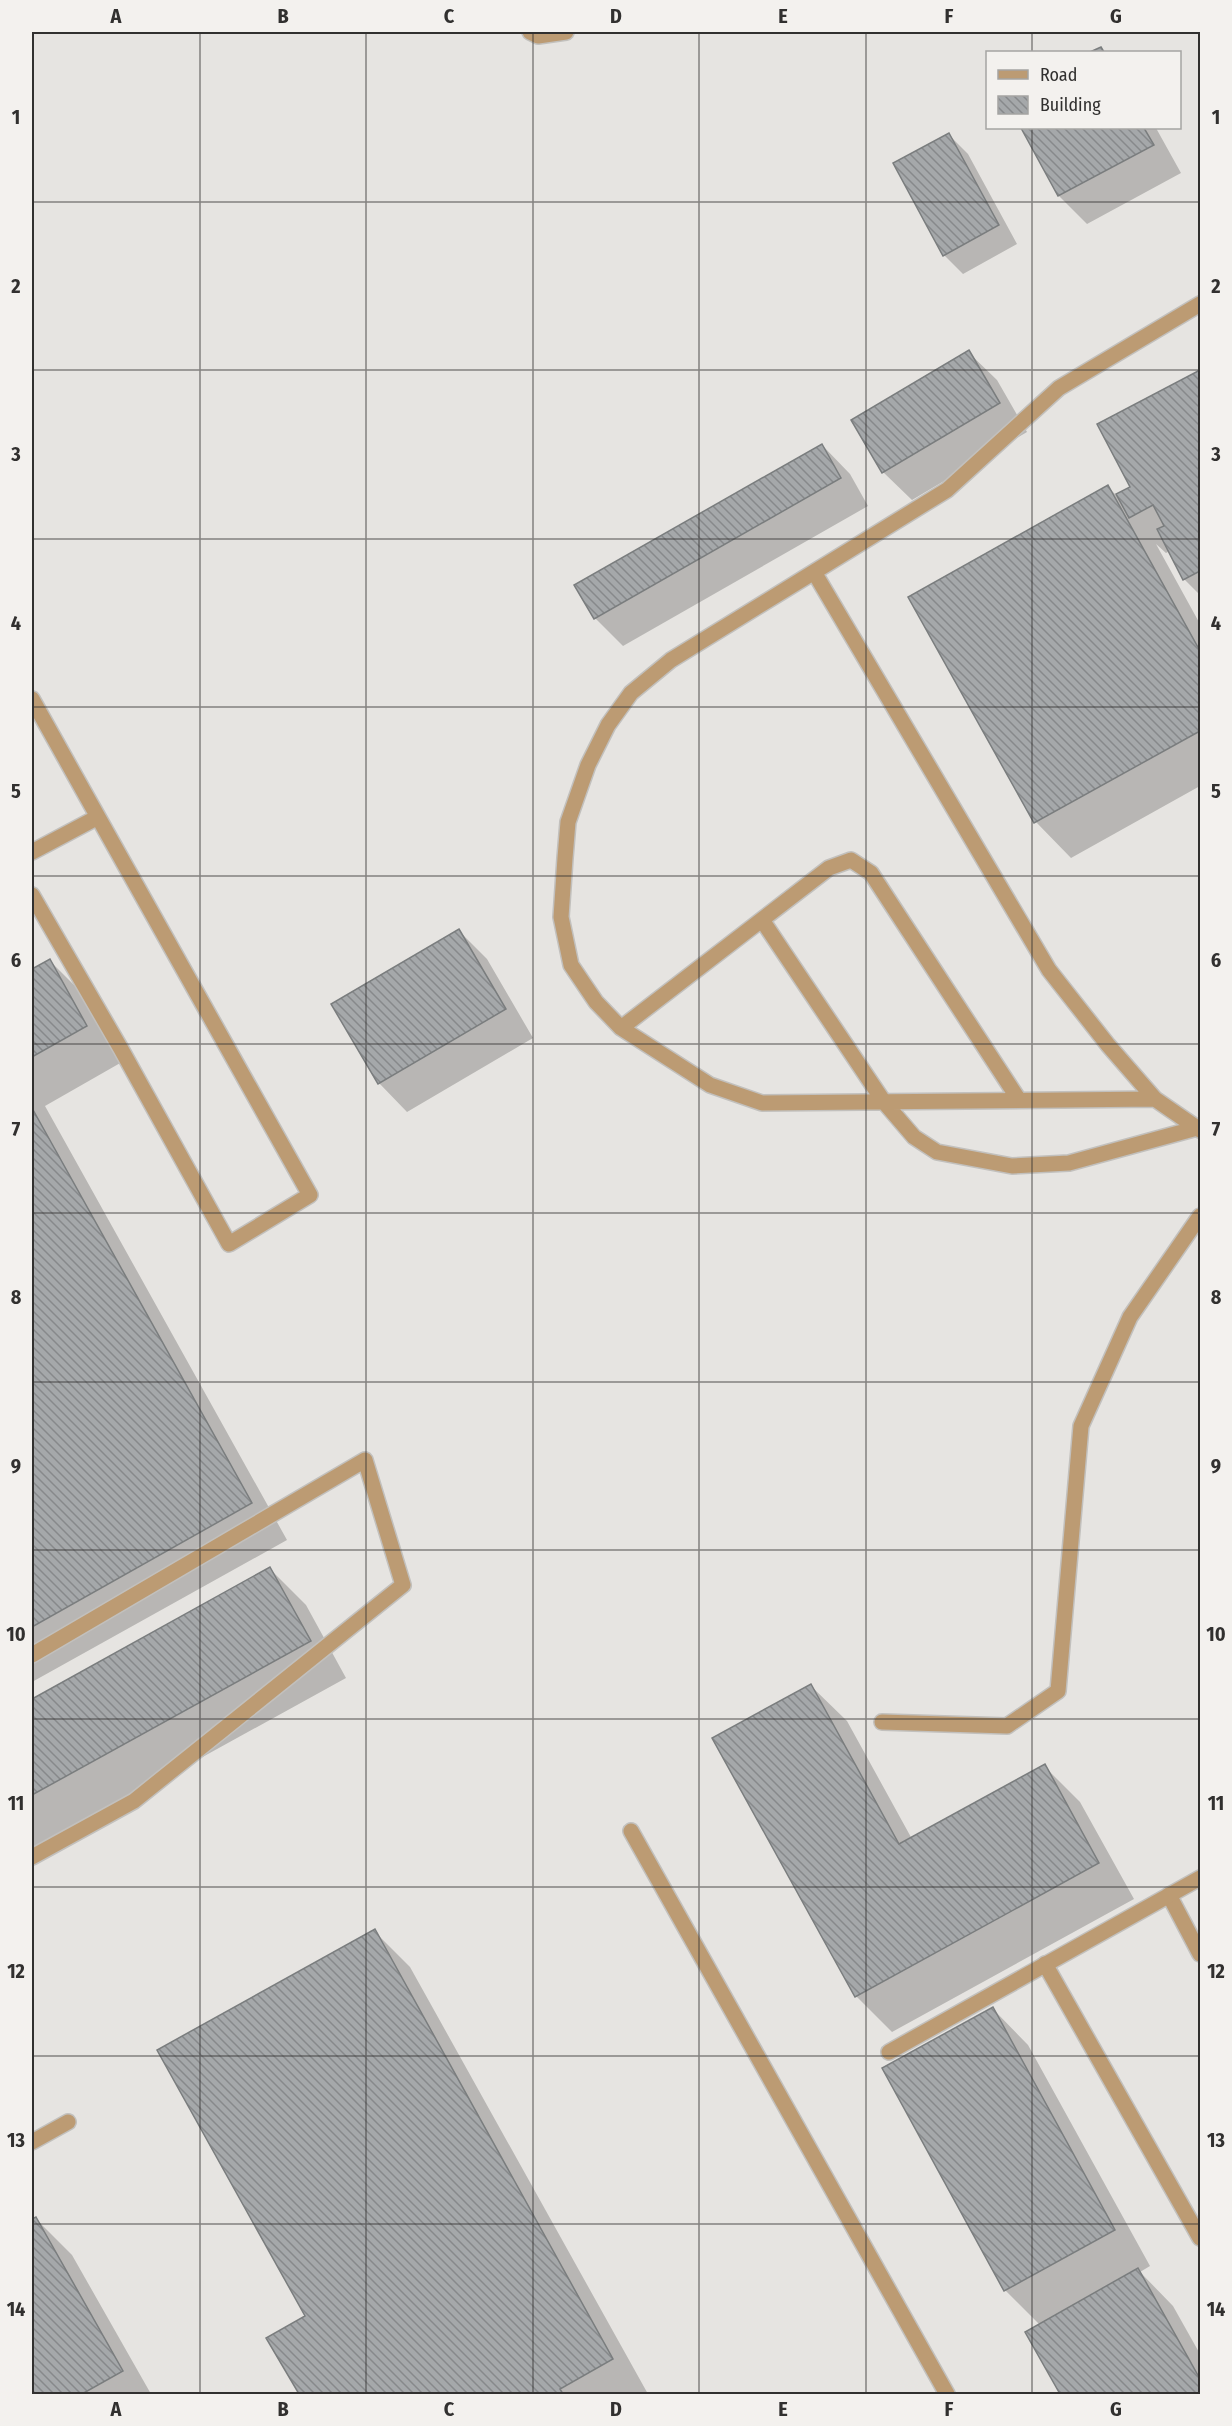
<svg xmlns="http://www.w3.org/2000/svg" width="1232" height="2426" viewBox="0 0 1232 2426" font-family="'Fira Sans Condensed',sans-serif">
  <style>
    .shadow { fill: #0003 }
    .building { fill: url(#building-back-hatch); stroke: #7a7d7e; stroke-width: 1.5 }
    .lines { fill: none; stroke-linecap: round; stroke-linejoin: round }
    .lane-casing { stroke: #c2c0bd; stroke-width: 18 }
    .street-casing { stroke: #c2c0bd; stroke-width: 18 }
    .lane { stroke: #bc9b73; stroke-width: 15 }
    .street { stroke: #bc9b73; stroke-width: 15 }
    .grid { fill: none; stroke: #31302f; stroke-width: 1.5; stroke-opacity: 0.55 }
    .neatline { fill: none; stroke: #31302f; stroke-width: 2 }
    .grid-label { font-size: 20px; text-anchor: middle; font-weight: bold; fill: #31302f }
  </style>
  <defs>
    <pattern id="building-back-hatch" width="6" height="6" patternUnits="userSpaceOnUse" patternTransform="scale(1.5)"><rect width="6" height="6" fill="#a5a8aa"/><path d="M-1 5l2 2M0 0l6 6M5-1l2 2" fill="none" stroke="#87898b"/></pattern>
  </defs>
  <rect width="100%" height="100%" fill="#e6e4e1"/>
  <path class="shadow" d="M1023,128H1156L1181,173L1087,224L1059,196Z
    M949,135L968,154L1017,244L963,274L944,255Z
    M968,352L997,380L1027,432L912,500L883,472Z
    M1200,372V595L1185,580L1170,551L1166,553L1156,544L1200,624V786L1071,858L1036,822L1108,487L1116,495L1132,488L1099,425Z
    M822,445L850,474L868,506L623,646L595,618Z
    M459,931L487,959L533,1038L407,1112L379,1083Z
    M50,961L85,996L122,1062L45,1106L287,1540L32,1682V971Z
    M270,1569L306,1605L346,1678L32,1851V1701Z
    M811,1686L847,1721L912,1839L1044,1766L1080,1802L1134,1899L892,2032L856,1996Z
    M374,1931L410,1967L648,2394H301L268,2338L307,2317Z
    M993,2009L1028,2045L1150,2266L1140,2272L1173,2306L1200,2354V2394H1062L1027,2333L1040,2325L1005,2290Z
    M36,2219L72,2255L151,2394H32V2221Z"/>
  <path class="building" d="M1101,47L1104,52H1090Z
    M1021,128H1144L1154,145L1058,196Z
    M949,133L999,225L943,256L893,163Z
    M969,350L1000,403L882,473L851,420Z
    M1200,370V571L1183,580L1157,529L1164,526L1153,505L1129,518L1116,494L1130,487L1097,424Z
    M822,444L841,478L594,619L574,585Z
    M1108,485L1200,651V731L1034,823L908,597Z
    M459,929L506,1009L378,1084L331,1004Z
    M50,959L87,1026L32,1057V969Z
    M32,1108L252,1503L32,1627Z
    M270,1567L311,1641L32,1795V1699Z
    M811,1684L899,1844L1045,1764L1099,1863L855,1997L712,1738Z
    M375,1929L613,2359L560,2389L563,2394H299L266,2338L305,2316L157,2050Z
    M993,2007L1115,2230L1004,2291L882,2068Z
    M36,2217L123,2371L82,2394H32V2219Z
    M1138,2268L1200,2379V2394H1060L1025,2332Z"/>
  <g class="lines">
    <g class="lane-casing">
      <path id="lane" d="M530,32L538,36L566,32
        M814,572L947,490L1059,388L1200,304
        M32,699L98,817L32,852
        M32,895L121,1049L229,1244L310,1195L98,817
        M762,920L884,1102L914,1137L937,1152L1012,1166L1069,1163L1197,1128
        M621,1028L829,868L851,860L871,873L1019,1100
        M1155,1099L762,1103L710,1085L621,1028L596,1002L571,965L561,917L565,858L568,822L588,765L608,725L631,693L671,660L814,572L1049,970L1108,1045L1155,1099L1200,1130
        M32,1655L365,1460L403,1585L134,1801L32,1857
        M882,1722L1007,1726L1058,1691L1081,1426L1130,1317L1200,1216
        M631,1831L947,2394
        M1169,1895L1200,1954
        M1045,1964L1200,2238
        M32,2142L68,2122"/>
    </g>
    <g class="street-casing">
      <path id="street" d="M889,2052L1200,1878"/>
    </g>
    <use href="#lane" class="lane"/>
    <use href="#street" class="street"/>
  </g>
  <path class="grid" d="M200,32V2394M366,32V2394M533,32V2394M699,32V2394M866,32V2394M1032,32V52M1032,128V2394M32,202H1200M32,370H1200M32,539H1200M32,707H1200M32,876H1200M32,1044H1200M32,1213H1200M32,1382H1200M32,1550H1200M32,1719H1200M32,1887H1200M32,2056H1200M32,2224H1200"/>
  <rect width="1232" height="2426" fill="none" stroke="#f3f1ee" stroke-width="66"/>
  <rect x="986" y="51" width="195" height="78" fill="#f3f1ee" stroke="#a5a4a2" stroke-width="1.5"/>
  <rect x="998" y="70" width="30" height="9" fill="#bc9b73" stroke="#a5a4a2" stroke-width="1.5"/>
  <text x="1040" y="81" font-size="18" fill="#31302f">Road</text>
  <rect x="998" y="96" width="30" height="18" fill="url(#building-back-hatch)" stroke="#a5a4a2" stroke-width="1.5"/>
  <text x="1040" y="111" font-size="18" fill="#31302f">Building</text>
  <rect x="33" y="33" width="1166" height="2360" class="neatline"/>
  <g class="grid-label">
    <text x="116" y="23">A</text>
    <text x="283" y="23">B</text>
    <text x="449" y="23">C</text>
    <text x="616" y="23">D</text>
    <text x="783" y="23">E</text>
    <text x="949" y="23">F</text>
    <text x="1116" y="23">G</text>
    <text x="16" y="124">1</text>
    <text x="1216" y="124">1</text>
    <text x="16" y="293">2</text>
    <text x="1216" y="293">2</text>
    <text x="16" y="461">3</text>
    <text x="1216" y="461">3</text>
    <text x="16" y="630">4</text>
    <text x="1216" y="630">4</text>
    <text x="16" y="798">5</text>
    <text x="1216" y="798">5</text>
    <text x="16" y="967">6</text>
    <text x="1216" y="967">6</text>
    <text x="16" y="1136">7</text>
    <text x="1216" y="1136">7</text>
    <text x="16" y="1304">8</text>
    <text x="1216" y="1304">8</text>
    <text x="16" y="1473">9</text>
    <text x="1216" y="1473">9</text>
    <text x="16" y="1641">10</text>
    <text x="1216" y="1641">10</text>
    <text x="16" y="1810">11</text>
    <text x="1216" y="1810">11</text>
    <text x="16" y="1978">12</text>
    <text x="1216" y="1978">12</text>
    <text x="16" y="2147">13</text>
    <text x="1216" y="2147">13</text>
    <text x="16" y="2316">14</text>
    <text x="1216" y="2316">14</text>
    <text x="116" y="2416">A</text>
    <text x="283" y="2416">B</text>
    <text x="449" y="2416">C</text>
    <text x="616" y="2416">D</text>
    <text x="783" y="2416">E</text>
    <text x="949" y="2416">F</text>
    <text x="1116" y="2416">G</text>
  </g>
</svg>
